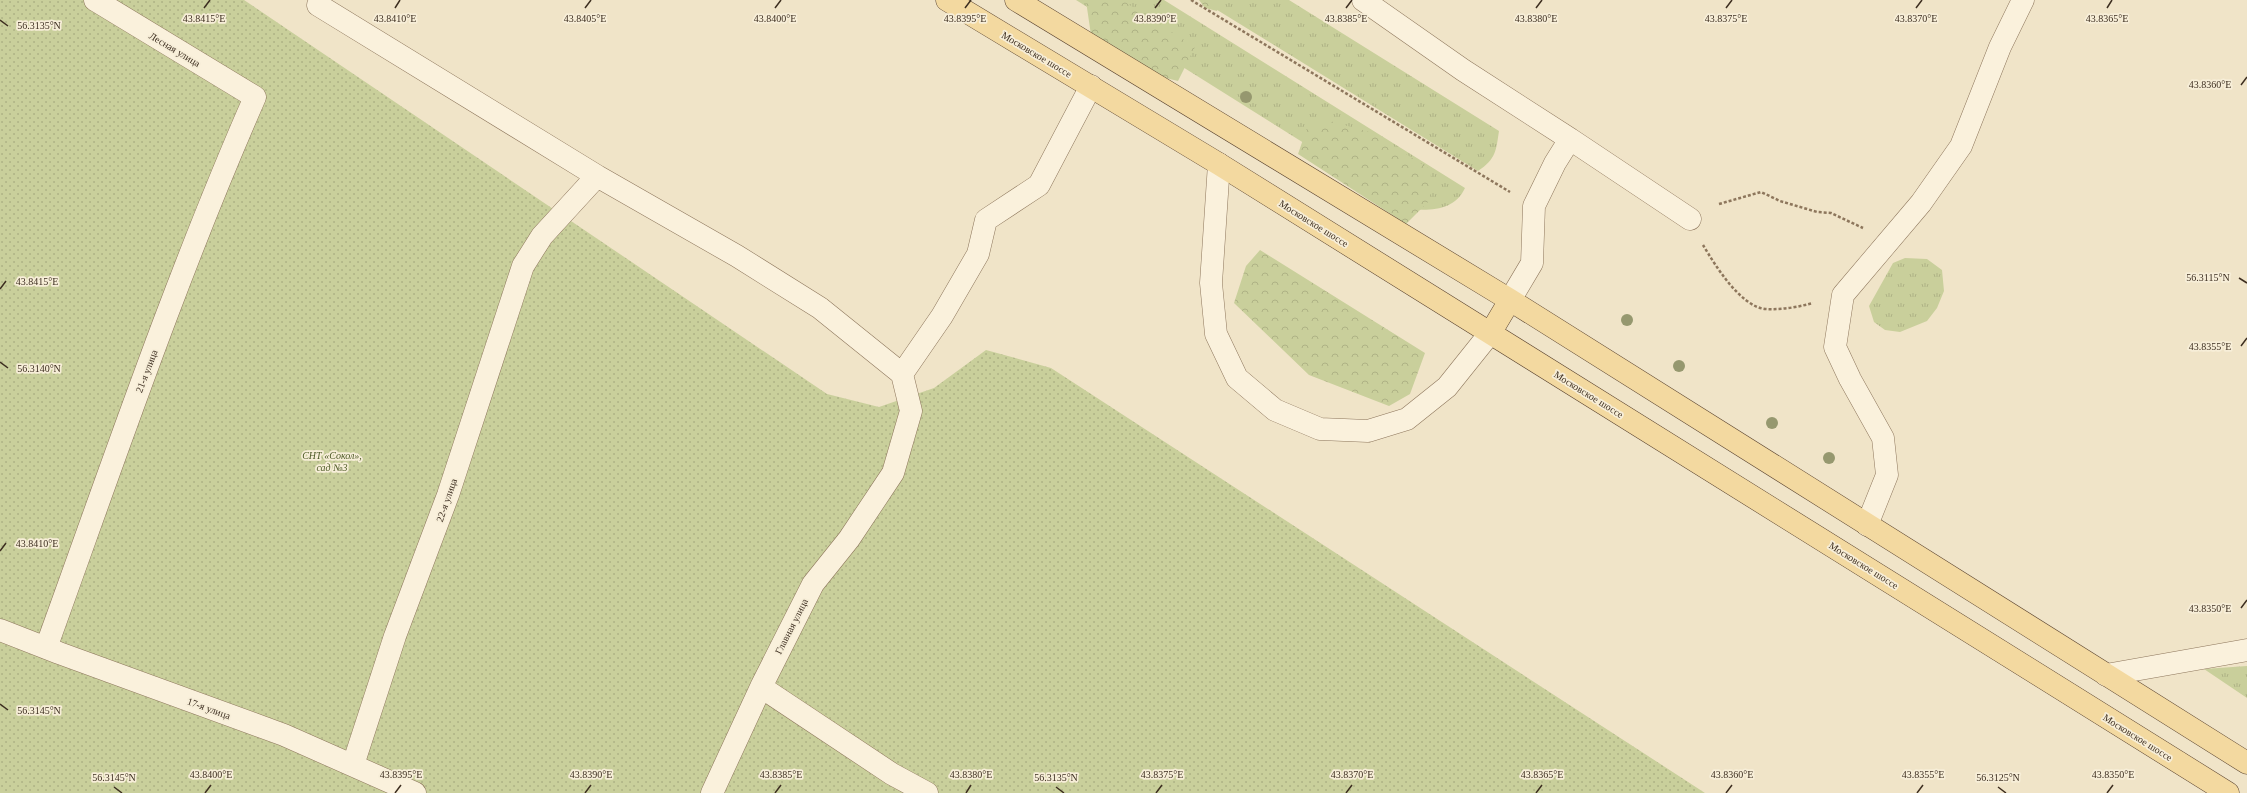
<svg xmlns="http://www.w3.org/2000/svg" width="2247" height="793" viewBox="0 0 2247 793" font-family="'Times New Roman',serif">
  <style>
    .grass { fill: url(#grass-tufts) }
    .forest { fill: url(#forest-crowns) }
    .garden { fill: url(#garden-dots) }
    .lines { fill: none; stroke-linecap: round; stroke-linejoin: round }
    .minor-casing { stroke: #8d765c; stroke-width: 23 }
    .major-casing { stroke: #5b4430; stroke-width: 23 }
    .path { stroke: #8d765c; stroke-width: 2.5; stroke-dasharray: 3 2; stroke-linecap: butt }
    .minor { stroke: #faf1dc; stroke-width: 22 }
    .major { stroke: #f3d9a0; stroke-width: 22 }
    .tree { fill: #96986f }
    .ticks { fill: none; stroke: #3d2e20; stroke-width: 1.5 }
    .labels { text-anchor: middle; stroke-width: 3.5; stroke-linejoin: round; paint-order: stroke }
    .street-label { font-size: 10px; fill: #3d2e20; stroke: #f7eed8 }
    .park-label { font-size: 10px; font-style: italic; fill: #4d5a26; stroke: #f7eed8 }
    .ticks-label { font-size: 10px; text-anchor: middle; fill: #3d2e20; stroke: #f7eed8; stroke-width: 3.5; stroke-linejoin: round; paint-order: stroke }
  </style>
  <defs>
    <pattern id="grass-tufts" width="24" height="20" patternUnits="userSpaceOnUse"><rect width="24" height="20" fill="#c9cf9b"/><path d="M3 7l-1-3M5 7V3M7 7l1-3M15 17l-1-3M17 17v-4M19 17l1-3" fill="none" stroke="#aeb285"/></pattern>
    <pattern id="forest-crowns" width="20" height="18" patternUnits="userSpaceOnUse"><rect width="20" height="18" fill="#c9cf9b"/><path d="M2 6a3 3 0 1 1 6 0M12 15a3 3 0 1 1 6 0" fill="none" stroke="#aeb285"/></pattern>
    <pattern id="garden-dots" width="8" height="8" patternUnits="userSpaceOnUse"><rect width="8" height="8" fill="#c9cf9b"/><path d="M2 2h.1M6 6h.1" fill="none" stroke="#aeb285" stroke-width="1.8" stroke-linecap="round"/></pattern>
  </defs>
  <rect width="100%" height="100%" fill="#f0e4c8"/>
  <path class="grass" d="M1076,0H1164L1465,188C1455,210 1432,211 1409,209Z
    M1201,0H1289L1499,131C1496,151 1496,159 1478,171Z
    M1905,258L1927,259L1942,270L1944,291L1937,308L1927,321L1900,332L1885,330L1874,322L1869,306L1893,263Z
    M2247,666V698L2204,669Z"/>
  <path class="forest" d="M1122,0L1195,47L1178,81L1125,68L1091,35L1086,1Z
    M1199,0H1220L1217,11L1205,8Z
    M1326,120L1373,133L1431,170L1430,200L1406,224L1298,154L1307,128Z
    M1260,250L1425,353L1410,394L1389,406L1309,375L1234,303L1246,266Z"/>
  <path class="garden" d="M0,0H244L827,394L879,407L934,388L986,350L1051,368L1705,793H0Z"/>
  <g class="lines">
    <g class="minor-casing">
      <path id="minor" d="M1363,0L1463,70L1570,139L1555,163L1534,206L1532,263L1510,300
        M318,5L597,176
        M1570,139L1690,219
        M1219,164L1211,283L1216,334L1237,378L1275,410L1320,429L1368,431L1407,419L1447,387L1491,332
        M1867,525L1887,475L1883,438L1850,379L1835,347L1843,295L1921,203L1961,146L2000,47L2023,0
        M0,630L59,653L284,735L415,793
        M46,648C113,463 176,277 255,97L95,0
        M2106,675L2247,650
        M761,687L892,774L927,793
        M353,765L395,636L448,495L523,266L542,236L597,176L737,256L820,308L902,374
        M712,793L761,687L813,584L849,539L893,473L911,411L902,374L942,316L978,254L986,220L1039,185L1091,86"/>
    </g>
    <g class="major-casing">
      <path id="major" d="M947,0L1219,164L2228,793
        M1016,0L1510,300L2247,763
        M1491,332L1510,300"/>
    </g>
    <path class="path" d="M1191,0L1510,192
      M1719,204L1761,192L1780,201L1817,212L1831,213L1863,228
      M1703,245C1715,265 1740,306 1765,309C1782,310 1798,307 1813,303"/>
    <use href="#minor" class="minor"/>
    <use href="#major" class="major"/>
  </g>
  <g class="tree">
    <circle cx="1246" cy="97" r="6"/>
    <circle cx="1627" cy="320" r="6"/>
    <circle cx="1679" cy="366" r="6"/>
    <circle cx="1772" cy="423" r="6"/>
    <circle cx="1829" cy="458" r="6"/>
  </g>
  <path class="ticks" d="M204,8L210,0M395,8L400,0M585,8L591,0M775,8L781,0M965,8L971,0M1155,8L1161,0M1346,8L1352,0M1536,8L1542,0M1726,8L1732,0M1916,8L1922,0M2107,8L2112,0M0,20L8,26M2241,85L2247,77M2239,278L2247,283M0,289L6,281M2241,346L2247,338M0,362L8,368M0,551L6,543M2241,608L2247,600M0,704L8,710M114,787L122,793M1056,787L1064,793M1998,787L2006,793M205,793L211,785M395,793L401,785M585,793L591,785M775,793L781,785M966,793L971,785M1156,793L1162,785M1346,793L1352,785M1536,793L1542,785M1726,793L1732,785M1917,793L1923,785M2107,793L2113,785"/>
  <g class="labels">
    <g class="street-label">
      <text transform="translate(175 49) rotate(31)" y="4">Лесная улица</text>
      <text transform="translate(1037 54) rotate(31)" y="4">Московское шоссе</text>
      <text transform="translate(1314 223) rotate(32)" y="4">Московское шоссе</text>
      <text transform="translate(146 371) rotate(-69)" y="4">21-я улица</text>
      <text transform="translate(1589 394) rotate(32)" y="4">Московское шоссе</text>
      <text transform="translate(446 500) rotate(-71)" y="4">22-я улица</text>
      <text transform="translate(1864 565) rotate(32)" y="4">Московское шоссе</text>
      <text transform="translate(791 626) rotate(-63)" y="4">Главная улица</text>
      <text transform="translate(209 708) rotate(20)" y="4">17-я улица</text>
      <text transform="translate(2138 737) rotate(32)" y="4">Московское шоссе</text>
    </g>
    <g class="park-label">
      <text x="332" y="459">СНТ «Сокол»,<tspan x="332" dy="12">сад №3</tspan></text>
    </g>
  </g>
  <g class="ticks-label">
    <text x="395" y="22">43.8410°E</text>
    <text x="585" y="22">43.8405°E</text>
    <text x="775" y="22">43.8400°E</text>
    <text x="965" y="22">43.8395°E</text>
    <text x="1155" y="22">43.8390°E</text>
    <text x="1536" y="22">43.8380°E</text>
    <text x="1726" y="22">43.8375°E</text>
    <text x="1916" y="22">43.8370°E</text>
    <text x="2107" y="22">43.8365°E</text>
    <text x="204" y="22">43.8415°E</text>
    <text x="1346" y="22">43.8385°E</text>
    <text x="39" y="29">56.3135°N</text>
    <text x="2210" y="88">43.8360°E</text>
    <text x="2208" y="281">56.3115°N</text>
    <text x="37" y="285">43.8415°E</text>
    <text x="2210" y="350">43.8355°E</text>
    <text x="39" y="372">56.3140°N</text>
    <text x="37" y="547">43.8410°E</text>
    <text x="2210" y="612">43.8350°E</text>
    <text x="39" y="714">56.3145°N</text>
    <text x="211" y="778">43.8400°E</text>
    <text x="401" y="778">43.8395°E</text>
    <text x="591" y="778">43.8390°E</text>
    <text x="781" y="778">43.8385°E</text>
    <text x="971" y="778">43.8380°E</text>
    <text x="1162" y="778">43.8375°E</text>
    <text x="1352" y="778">43.8370°E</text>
    <text x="1542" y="778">43.8365°E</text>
    <text x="1732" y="778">43.8360°E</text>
    <text x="1923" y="778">43.8355°E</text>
    <text x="2113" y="778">43.8350°E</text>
    <text x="114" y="781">56.3145°N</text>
    <text x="1056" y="781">56.3135°N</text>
    <text x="1998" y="781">56.3125°N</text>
  </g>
</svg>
